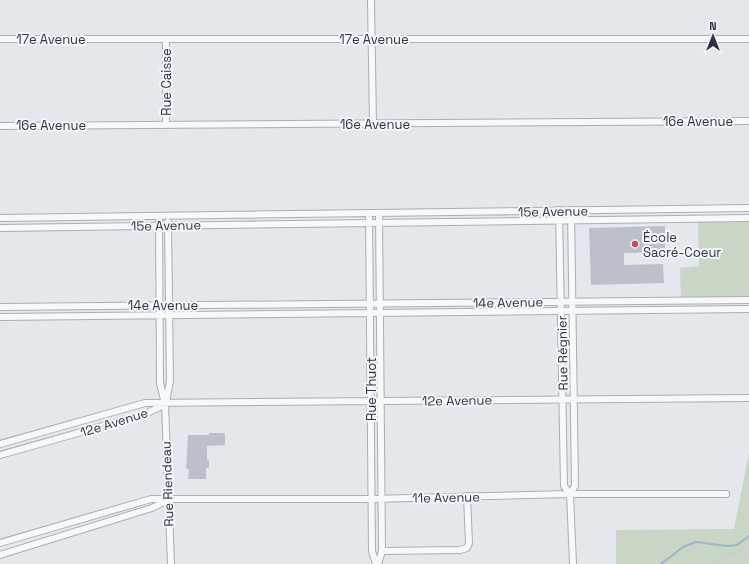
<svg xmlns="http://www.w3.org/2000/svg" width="749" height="564" viewBox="0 0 749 564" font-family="'Space Grotesk',sans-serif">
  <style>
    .green { fill: #c9d6c5 }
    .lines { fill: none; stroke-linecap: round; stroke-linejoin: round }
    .stream { stroke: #9fb4cc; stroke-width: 2 }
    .building { fill: #bbc0ca }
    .street-casing { stroke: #a9aeb7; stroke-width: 8 }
    .path { stroke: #c2c5cb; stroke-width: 1; stroke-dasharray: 3 3; stroke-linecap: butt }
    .street { stroke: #f7f8fa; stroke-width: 6 }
    .poi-dot { fill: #d1495b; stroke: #f4f6f9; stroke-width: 1.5 }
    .labels { text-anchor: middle; stroke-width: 4; stroke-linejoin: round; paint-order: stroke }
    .street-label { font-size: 13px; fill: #2b3445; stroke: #f4f6f9 }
    .poi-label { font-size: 13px; fill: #2b3445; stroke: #f4f6f9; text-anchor: start }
  </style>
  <rect width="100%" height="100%" fill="#e4e7ec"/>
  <path class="green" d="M749,219V300L681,299L680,268L699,266L698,221Z
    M749,453V564H616V530L734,529Z"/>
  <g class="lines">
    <path class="stream" d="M661,564L683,547L696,542L727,546L737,545L749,536"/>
  </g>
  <path class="building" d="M665,226V252L624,253V265L663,264L664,283L591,285L589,228Z
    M209,433H225V445L207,446V460H209V468H206V479H188L189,469H186L188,435H209Z"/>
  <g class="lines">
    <g class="street-casing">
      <path id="street" d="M371,0L373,124
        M0,39H749
        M166,39V125
        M0,126L749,121
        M559,210L564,486L570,494
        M571,210L575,486L570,494L573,564
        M369,213L372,551L376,564
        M159,216L160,383L165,404L171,564
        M0,218L749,208
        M0,228L749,218
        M0,307L749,300
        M0,317L749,309
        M166,402L170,381L168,222
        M0,444L145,403L749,398
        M0,455L145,414L164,405
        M0,543L151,499H371L570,494H726
        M382,551L460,550L467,548L469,543L467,496
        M0,555L152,508L166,501
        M378,564L382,551L379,213"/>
    </g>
    <path class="path" d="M706,564L719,560L733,552H749"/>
    <use href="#street" class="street"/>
  </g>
  <circle class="poi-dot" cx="635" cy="244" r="4"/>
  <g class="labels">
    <g class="street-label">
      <text x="51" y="44">17e Avenue</text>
      <text x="374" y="44">17e Avenue</text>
      <text transform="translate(166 82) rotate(-90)" y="5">Rue Caisse</text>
      <text x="698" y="126">16e Avenue</text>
      <text x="375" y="129">16e Avenue</text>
      <text x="51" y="130">16e Avenue</text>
      <text transform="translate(553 211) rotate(-1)" y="5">15e Avenue</text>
      <text transform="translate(166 225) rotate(-1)" y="5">15e Avenue</text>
      <text transform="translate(508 302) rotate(-1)" y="5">14e Avenue</text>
      <text x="163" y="310">14e Avenue</text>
      <text transform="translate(562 353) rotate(-91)" y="5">Rue Régnier</text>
      <text transform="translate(371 389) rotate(-90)" y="5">Rue Thuot</text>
      <text transform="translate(457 400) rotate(-1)" y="5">12e Avenue</text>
      <text transform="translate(114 422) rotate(-17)" y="5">12e Avenue</text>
      <text transform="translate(167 484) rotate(-92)" y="5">Rue Riendeau</text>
      <text transform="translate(446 497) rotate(-1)" y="5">11e Avenue</text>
    </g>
    <g class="poi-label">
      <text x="643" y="242">École<tspan x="643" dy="15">Sacré-Coeur</tspan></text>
    </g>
  </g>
  <g transform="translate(713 36)" stroke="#f4f6f9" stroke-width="3" paint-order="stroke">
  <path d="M0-3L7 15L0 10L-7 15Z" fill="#2b3445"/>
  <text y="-6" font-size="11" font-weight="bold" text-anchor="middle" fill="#2b3445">N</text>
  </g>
</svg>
